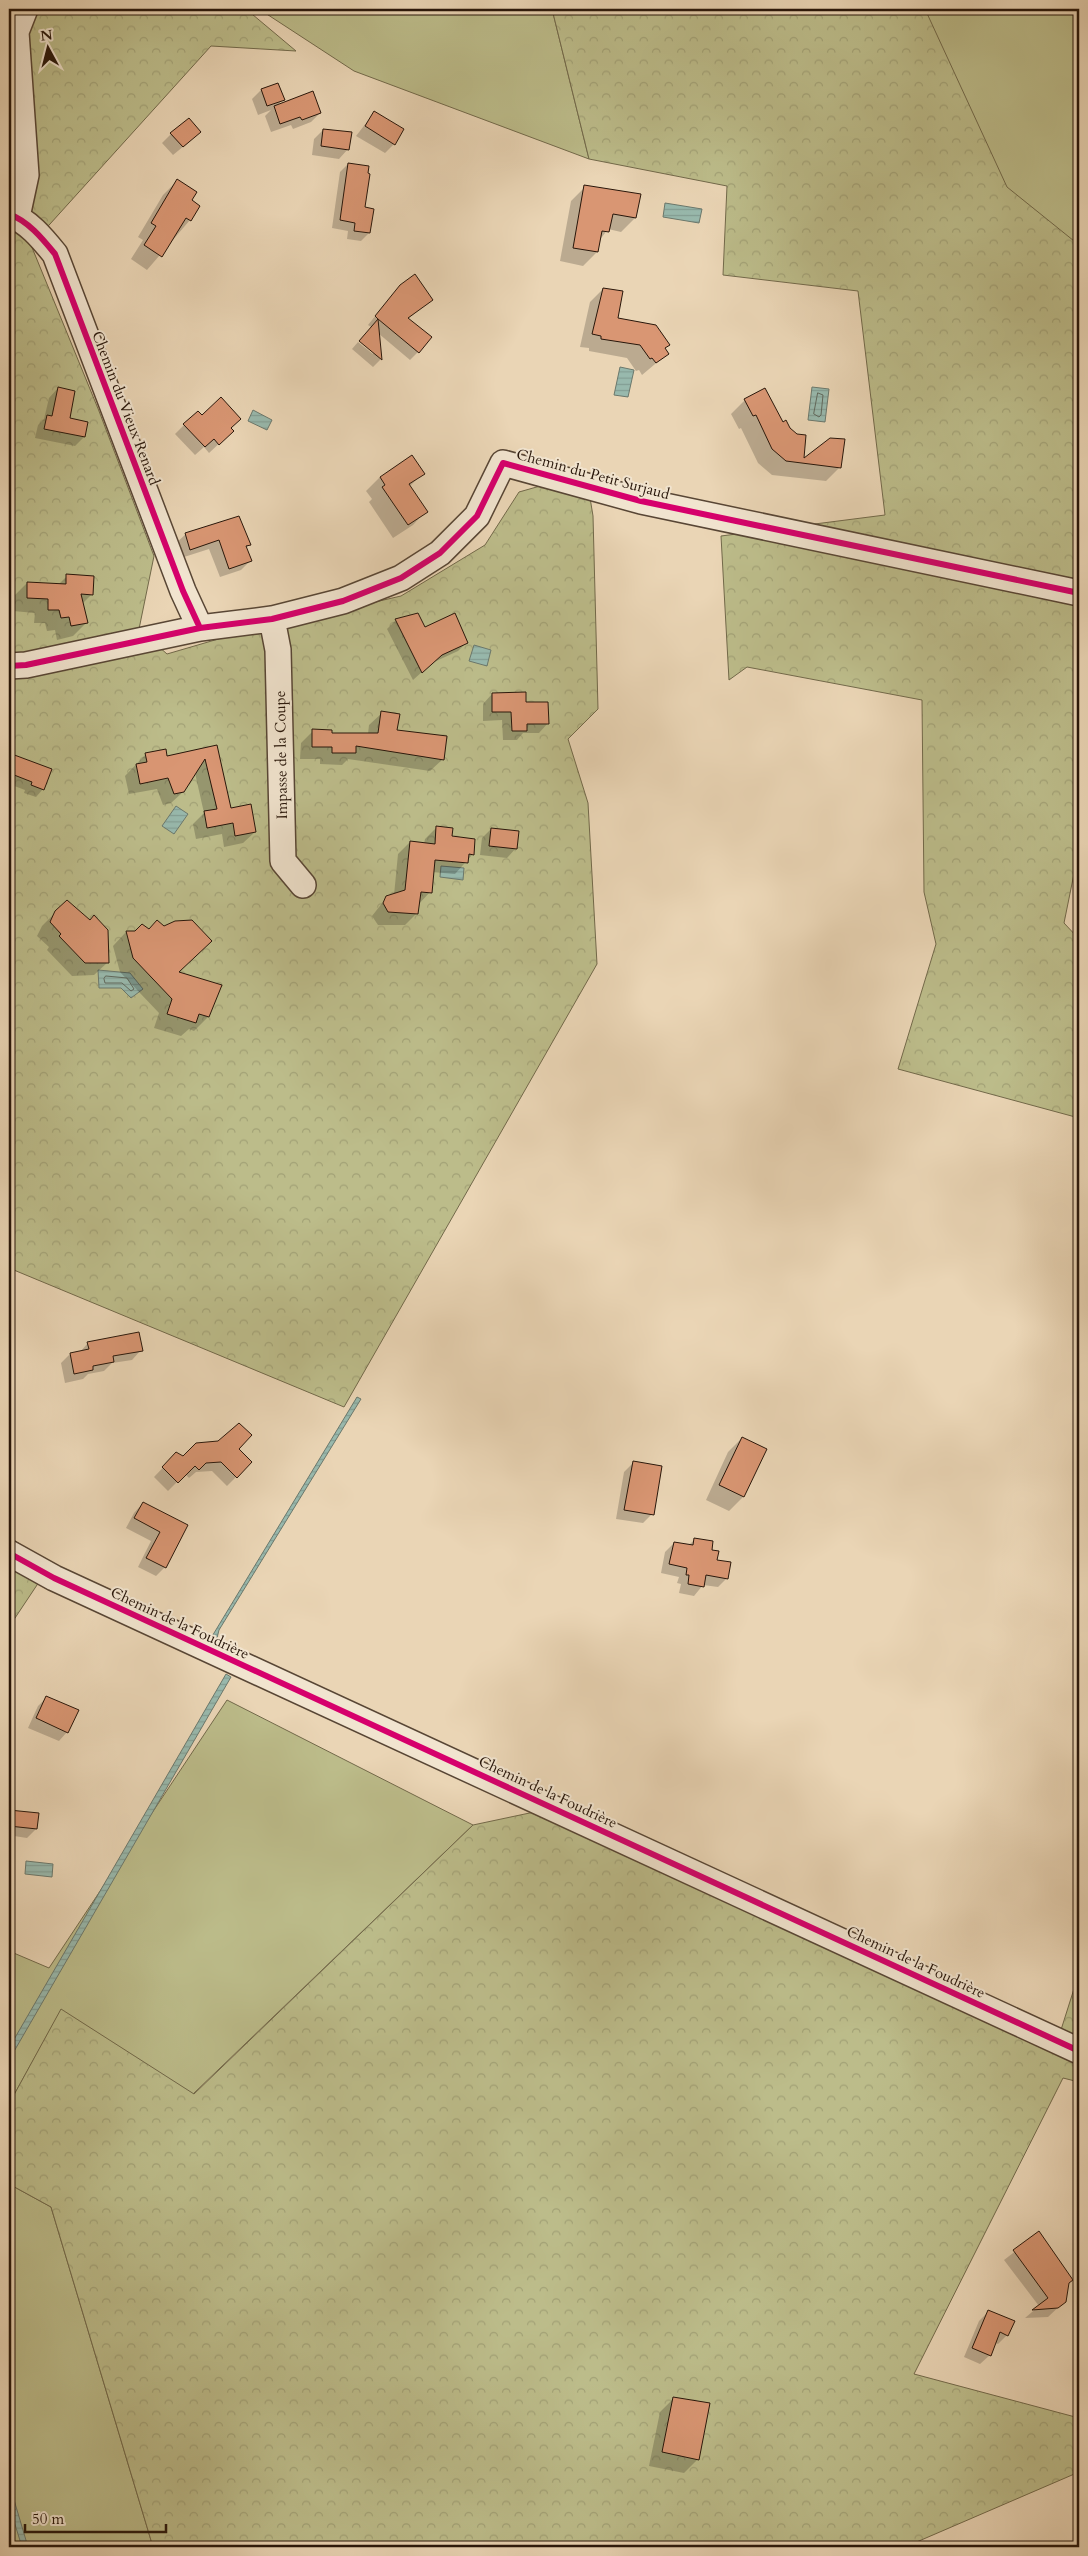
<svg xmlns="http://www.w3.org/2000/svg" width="1088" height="2556" viewBox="0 0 1088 2556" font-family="Cardo,serif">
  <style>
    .grass { fill: #bcbc8a; stroke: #72694a }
    .forest { fill: url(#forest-crowns); stroke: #72694a }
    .water { fill: url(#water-rules); stroke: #6b786c }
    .shadow { fill: #0003 }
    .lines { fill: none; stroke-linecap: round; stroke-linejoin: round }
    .shore { stroke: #60685c; stroke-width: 1 }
    .building { fill: #d99673; stroke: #28160a }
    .minor-casing { stroke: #584635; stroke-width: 28 }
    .minor { stroke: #f1e4cf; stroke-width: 25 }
    .cycleway-casing { stroke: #f1e4cf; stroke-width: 9 }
    .cycleway { stroke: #d6006c; stroke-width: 6 }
    .labels { text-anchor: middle; stroke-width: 4; stroke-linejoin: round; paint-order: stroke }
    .street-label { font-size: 15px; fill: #28160a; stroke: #f1e4cf }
  </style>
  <defs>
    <pattern id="forest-crowns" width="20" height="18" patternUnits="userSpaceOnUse" patternTransform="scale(1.25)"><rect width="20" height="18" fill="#bcbc8a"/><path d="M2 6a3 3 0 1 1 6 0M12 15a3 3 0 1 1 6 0" fill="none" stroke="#a2a176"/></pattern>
    <pattern id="water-rules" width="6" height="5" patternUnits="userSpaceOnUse" patternTransform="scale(1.25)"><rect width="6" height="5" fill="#98b9ad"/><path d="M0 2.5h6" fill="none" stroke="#839e94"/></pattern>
  </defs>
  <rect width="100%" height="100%" fill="#ead5b5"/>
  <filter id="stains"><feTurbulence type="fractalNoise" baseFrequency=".004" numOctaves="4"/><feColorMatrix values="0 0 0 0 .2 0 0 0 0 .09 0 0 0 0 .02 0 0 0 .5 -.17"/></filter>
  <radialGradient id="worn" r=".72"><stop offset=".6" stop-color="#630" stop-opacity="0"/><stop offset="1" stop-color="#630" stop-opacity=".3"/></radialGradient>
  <path class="grass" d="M259,9H552L589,159L354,71Z
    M907,9H1079V259L1003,200Z
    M227,1700L473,1825L193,2094L61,2010L9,2104V1951L49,1968Z
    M9,2184L51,2207L153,2547H9Z"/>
  <path class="forest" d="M9,9H246L296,51L211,46L31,245L99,411L154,556L139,629L167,654L232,635L401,596L485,545L519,492L586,473L593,516L598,709L568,739L588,803L597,964L344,1407L9,1268Z
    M552,9H925L1007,187L1079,245V606H1077L1079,612V849L1064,923L1079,939V1118L898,1069L936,944L924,892L922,700L747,667L729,680L721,536L885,515L858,291L723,275L727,186L589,159Z
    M9,1537L51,1564L9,1627Z
    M539,1811L1054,2052L1079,1973V2082L1063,2078L914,2374L1079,2418V2472L905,2547H153L51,2207L9,2184V2104L61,2009L194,2094L473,1825Z"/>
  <path class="water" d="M665,203L702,209L699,223L663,217Z
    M620,367L634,370L628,397L614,395Z
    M812,387L829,389L825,422L808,420Z
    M253,410L272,420L267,430L248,421Z
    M474,645L491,650L487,666L469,661Z
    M176,806L188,814L174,834L162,826Z
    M441,866L464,868L463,880L440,877Z
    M98,970L130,973L143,989L131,998L121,988H99Z
    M357,1397L361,1399L219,1630L217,1638L219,1640L243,1651V1655L211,1638Z
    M226,1674L231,1677L9,2060V2048Z
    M26,1861L53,1864L52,1877L25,1874Z
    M9,2483L28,2547H22L9,2505Z"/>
  <path class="shadow" d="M261,90L283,99L277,106L320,113L311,122L293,129L291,125L271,132L265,116L271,110L258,115L252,99Z
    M374,113L394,144L385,153L356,136Z
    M323,130L348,149L339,159L312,155L314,139Z
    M171,134L190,141L173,155L162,143Z
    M348,164L364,209L369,233L361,241L347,239L348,231L332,228L340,172Z
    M177,181L191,201L190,220L147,270L131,259L143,240L138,237L163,195Z
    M585,187L635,218L621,232L608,229L599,241L597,252L583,266L560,261L571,201Z
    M603,289L617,319L667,354L642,375L639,370L636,371L627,358L589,351V348L580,347L590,302Z
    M393,294L431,300L408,319L418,352L410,360L378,333L380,360L373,367L352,349L358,342L373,354L371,327L368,325Z
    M58,388L69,419L84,437L75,446L35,438L38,425L44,419L49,398Z
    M745,400L796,435L803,461L840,467L826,481L772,475L758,463L741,428L739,429L731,414Z
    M197,412L202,417L230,428L223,440L209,453L204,447L195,455L175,434Z
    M423,473L410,486L426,511L413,525L393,538L369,502L372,499L366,491L380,477Z
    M186,534L250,544L246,548L250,561L241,570L220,577L209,549L181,558L176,543Z
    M67,576L92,594L82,604L87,622L73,636L57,640L55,630L47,631L45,623H34L35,613L13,611V597L27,583L58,585Z
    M418,615L424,629L467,642L458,651L432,663L413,680L387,629L395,621Z
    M492,694L525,703L548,723L539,733H523L517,740H503L502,720L483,721V704Z
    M382,713L396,731L443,759L430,771L348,759L342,765L320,764V759H300L301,743L313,731L331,734H368L369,725Z
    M216,746L230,809L255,832L243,843L224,847L222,834L196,839L193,824L204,813L195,773L183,792L171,803L163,805L157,789L129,794L125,776L146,754L166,757Z
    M9,754L51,770L43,789L36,797L24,793L25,790L9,784Z
    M437,827L472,855L455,874L432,872L430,892L418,905L417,913L405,925H378L372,916L387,897L394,895L398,854L410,842L424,844L425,839Z
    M491,829L516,848L507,858L480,855L482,838Z
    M67,901L108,962L94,975L72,976L47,950L49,947L37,936L42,926Z
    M126,932L177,973L220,986L208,1017L194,1031L189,1029L181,1036L154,1028L159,1013L120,972L113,946Z
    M88,1343L141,1350L132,1360L112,1363L104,1371L88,1374L83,1379L65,1383L61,1363L70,1354L79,1353Z
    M742,1438L765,1449L743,1497L729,1511L706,1500L728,1452Z
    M237,1449L251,1462L227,1486L212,1471L196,1472L189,1478L185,1474L168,1491L154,1477L176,1454L181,1457Z
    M633,1463L652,1514L643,1523L616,1519L624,1472Z
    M143,1503L186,1526L165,1567L156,1576L138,1567L151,1541L126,1528L134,1513Z
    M694,1540L710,1551L727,1578L718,1587L703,1585L694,1596L679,1593L681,1584L677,1583L679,1577L661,1573L665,1552L674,1543L688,1546Z
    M47,1697L67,1732L59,1741L28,1728L38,1706Z
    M9,1811L38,1814L36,1829L27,1838L14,1836L9,1842Z
    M1039,2233L1067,2284L1065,2301L1048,2317L1025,2318L1039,2306L1004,2260Z
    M988,2312L1007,2335L998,2344L995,2343L990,2355L980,2364L964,2357L979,2321Z
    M674,2398L698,2459L684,2473L649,2466L660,2412Z"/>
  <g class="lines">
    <path class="shore" d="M818,393L823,395L821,415L819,417L814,414Z
      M106,976L127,978L134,989L131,991L122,983H105L104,979Z"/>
  </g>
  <path class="building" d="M278,83L285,100L267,106L261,89Z
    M313,91L321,113L302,120L300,117L280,124L274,106Z
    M374,111L404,129L395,145L365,126Z
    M189,118L201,132L183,147L170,133Z
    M323,129L352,132L349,150L321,146Z
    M348,163L369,166L368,173L370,174L365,207L374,209L370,233L354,231L355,223L340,220Z
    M177,179L197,192L192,200L200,206L191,221L186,218L162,257L144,245L156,226L151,223Z
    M584,185L641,194L636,218L613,214L609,232L602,231L598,252L573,248Z
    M415,274L433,300L408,318L432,337L419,353L378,319L382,360L359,341L378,319L375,316L400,285Z
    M603,288L623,291L618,318L656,325L670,345L665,348L669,354L656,363L652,358L650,359L640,345L601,339V336L592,334Z
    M58,387L75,391L70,418L88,422L85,437L44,429L47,415L52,416Z
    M765,388L783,422L786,420L790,428L797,434L806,435L804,458L830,438L845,439L841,468L786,461L772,449L756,415L753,416L744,399Z
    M221,397L241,419L231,428L234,431L219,445L214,439L205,447L183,424L198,411L202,415Z
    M412,455L425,474L409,484L428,512L408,525L382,487L385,485L380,477Z
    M239,516L251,545L246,546L252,561L229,569L219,540L190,550L185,533Z
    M66,574L94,576L93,595L81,594L88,623L71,626L69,617L61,618L59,610H48V599L27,598V582L66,584Z
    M418,613L425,627L455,613L468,643L442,655L422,673L395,619Z
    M526,692V702H548L549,724H527V731H512L511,712H492V693Z
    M381,711L400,714L397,730L447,736L444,760L356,746V753H332V747H312V729L332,730V733H378Z
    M217,745L231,808L251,804L256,832L235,836L233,823L207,828L204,811L217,809L205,759L184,792L174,794L168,778L140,784L136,764L147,762L145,753L166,749L167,756Z
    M9,753L52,769L44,790L31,785L32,782L9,773Z
    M436,826L453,828L452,836L475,839L474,855L469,854L468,863L435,860L432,893L421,892L418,914L388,912L383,903L386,896L405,890L410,841L435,844Z
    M491,828L519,831L517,849L489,846Z
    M67,900L90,920L94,915L108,930L109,963H85L59,936L61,934L50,922L55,911Z
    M157,920L164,926L175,921L192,920L212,941L179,972L222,985L209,1017L199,1014L196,1023L167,1014L172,999L133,958L126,931H135L142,924L149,929Z
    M139,1332L143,1351L113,1356L114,1362L93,1366V1370L74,1374L70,1353L89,1349L87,1342Z
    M239,1423L252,1435L239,1449L252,1462L237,1478L221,1462L206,1463L199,1470L195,1466L178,1483L162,1467L176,1452L183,1456L196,1443L218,1441Z
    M742,1437L767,1449L744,1497L719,1485Z
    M633,1461L662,1466L654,1515L624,1510Z
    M143,1502L188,1525L166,1568L146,1558L160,1532L134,1518Z
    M694,1538L713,1541L712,1550L719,1551L717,1560L731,1562L728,1579L706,1575L704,1587L688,1584L689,1575H686L687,1568L669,1564L674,1542L693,1545Z
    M46,1696L79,1710L68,1733L36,1718Z
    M9,1810L39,1813L37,1829L9,1826Z
    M1039,2231L1073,2280L1069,2283L1066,2302L1058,2308L1032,2310L1048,2298L1013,2250Z
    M988,2310L1015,2321L1008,2336L1000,2332L991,2356L972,2348Z
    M673,2397L710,2403L699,2460L662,2452Z"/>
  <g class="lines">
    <g class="minor-casing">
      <path id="minor" d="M9,214C28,221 42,238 55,254L183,591L200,628
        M17,217L26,175L16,32L25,9
        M272,619L278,650L283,861L303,885
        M9,666L26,665L200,628L272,619L343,601L401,578L440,553L477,516L503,463L641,501L1079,593
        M9,1553L54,1578L1079,2051"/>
    </g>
    <use href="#minor" class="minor"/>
    <g class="cycleway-casing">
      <path id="cycleway" d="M9,214C28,221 42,238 55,254L183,591L200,628
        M9,666L26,665L200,628L272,619L343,601L401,578L440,553L477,516L503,463L641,501L1079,593
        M9,1553L54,1578L1079,2051"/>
    </g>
    <use href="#cycleway" class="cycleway"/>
  </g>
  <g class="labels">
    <g class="street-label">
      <text transform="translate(126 408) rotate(69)" y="5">Chemin du Vieux Renard</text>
      <text transform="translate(593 474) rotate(15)" y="5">Chemin du Petit Surjaud</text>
      <text transform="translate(281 755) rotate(-91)" y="5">Impasse de la Coupe</text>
      <text transform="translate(180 1623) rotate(25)" y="5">Chemin de la Foudrière</text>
      <text transform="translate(548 1792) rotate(25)" y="5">Chemin de la Foudrière</text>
      <text transform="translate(916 1962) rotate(25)" y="5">Chemin de la Foudrière</text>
    </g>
  </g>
  <rect width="1088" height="2556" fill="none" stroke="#ead5b5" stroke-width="30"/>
  <rect x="10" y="10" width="1068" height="2536" fill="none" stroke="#28160a" stroke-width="2.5"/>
  <rect x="15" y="15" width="1058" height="2526" fill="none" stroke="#28160a"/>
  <g transform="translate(48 48) rotate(353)" stroke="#f1e4cf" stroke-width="4" paint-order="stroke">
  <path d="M0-4L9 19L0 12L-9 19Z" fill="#28160a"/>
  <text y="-8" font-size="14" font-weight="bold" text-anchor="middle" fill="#28160a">N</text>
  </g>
  <path d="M25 2524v8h141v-8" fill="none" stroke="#28160a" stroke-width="2.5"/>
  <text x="32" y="2524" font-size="15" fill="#28160a" stroke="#f1e4cf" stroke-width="4" paint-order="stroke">50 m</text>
  <rect width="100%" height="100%" filter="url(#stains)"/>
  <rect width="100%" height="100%" fill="url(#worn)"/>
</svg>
